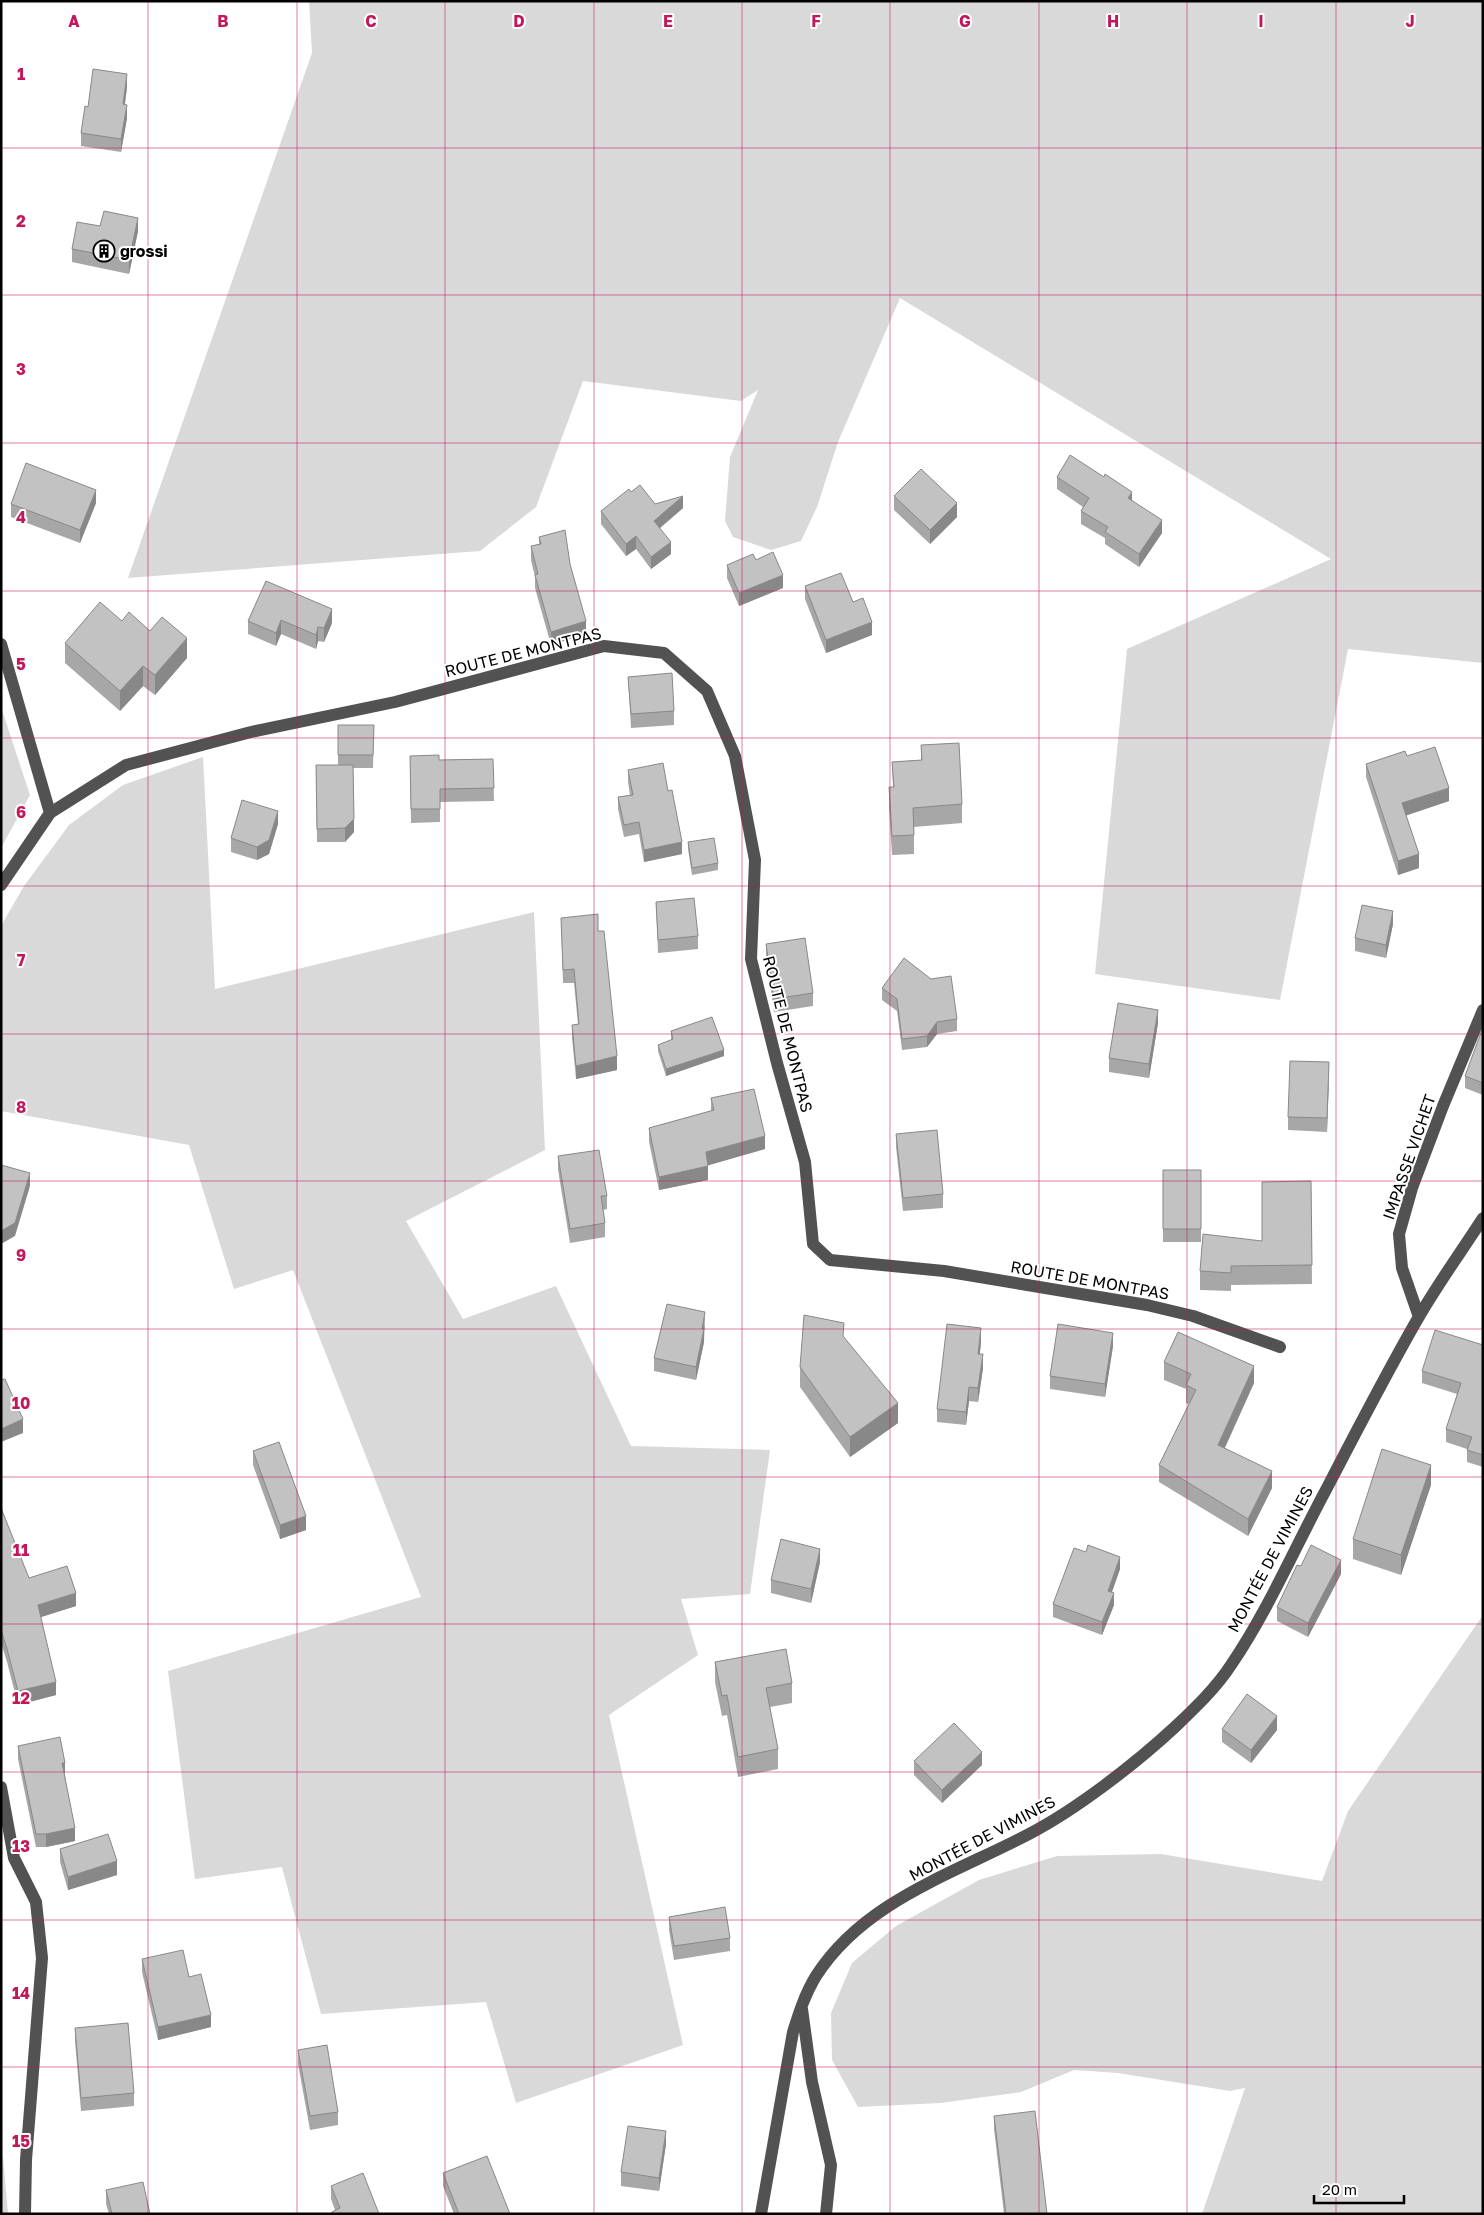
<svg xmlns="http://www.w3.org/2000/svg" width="1484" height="2215" viewBox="0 0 1484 2215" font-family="'Golos Text',sans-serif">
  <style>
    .green { fill: #d9d9d9 }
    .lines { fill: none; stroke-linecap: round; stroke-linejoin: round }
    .minor { stroke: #525252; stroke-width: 12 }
    .wall { fill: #a7a7a7 }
    .shaded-wall { fill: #888 }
    .building { fill: #c2c2c2; stroke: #888 }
    .grid { fill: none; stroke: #c2185b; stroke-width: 1; stroke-opacity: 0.55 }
    .labels { text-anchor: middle; stroke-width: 4; stroke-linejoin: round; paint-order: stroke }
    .poi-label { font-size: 16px; font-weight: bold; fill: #000; stroke: #fff; text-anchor: start }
    .street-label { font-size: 16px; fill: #000; stroke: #fff }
    .grid-label { font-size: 16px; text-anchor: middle; font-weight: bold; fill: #c2185b; stroke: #fff; stroke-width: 4; stroke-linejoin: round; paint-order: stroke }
  </style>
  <rect width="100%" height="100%" fill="#fff"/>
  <path class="green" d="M309,1H1483V663L1348,649L1280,1000L1095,974L1127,649L1331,559L900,298L838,442L817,507L801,541L771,550L733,537L725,521L730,457L758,390L741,401L583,381L536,507L480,551L128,578L312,53Z
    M1,707L30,795L1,848Z
    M203,757L215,989L534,912L545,1150L406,1221L463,1319L556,1286L631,1446L770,1450L750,1594L681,1599L698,1655L609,1715L683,2045L516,2103L486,2002L321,2014L282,1867L195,1879L168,1671L421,1597L293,1270L234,1289L189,1145L1,1111V926L24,886L69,825L123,785Z
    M1483,1615V2214H1202L1245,2088L1230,2091L1118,2073L1074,2070L1021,2092L940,2103L858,2107L832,2060L831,2013L852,1963L896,1926L979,1880L1057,1856L1161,1854L1322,1881L1348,1811Z
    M3,2157L8,2214H1V2159Z"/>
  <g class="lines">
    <path class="minor" d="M1,644L50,813
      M1,885L50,813L126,765L251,732L395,702L604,646L664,653L707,691L735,756L755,860L751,959L777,1063L805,1162L813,1244L830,1260L944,1271L1147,1305L1193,1316L1280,1347
      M1419,1317L1402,1268L1399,1234L1412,1188L1443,1106L1483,1010
      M1,1787L14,1858L36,1902L42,1958L26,2160L25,2214
      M802,2009L812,2082L831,2165L826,2214
      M761,2214L793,2032C799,2013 805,1994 816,1976C864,1901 953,1874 1029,1834C1077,1809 1135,1764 1175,1727C1195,1708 1216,1688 1231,1665C1269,1609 1296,1545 1328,1486C1357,1430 1386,1374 1417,1320C1437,1285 1461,1252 1483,1218"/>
  </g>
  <path class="wall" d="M127,87L125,104L127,118L121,152L81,146V133L88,107Z
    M100,226L138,231L129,274L72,262V249Z
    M1057,477L1132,500L1162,533L1139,567L1105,544V538L1081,524V511L1083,507L1057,489Z
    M631,492L655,504L683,508L660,528L671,554L651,569L636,549L626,556L601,524V511Z
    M894,496L957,517L930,544L894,510Z
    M96,503L80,543L11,517V504Z
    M539,537L570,564L586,634L551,645L535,588V577L531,560V546L539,544Z
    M756,560L783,588L739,606L727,578V565Z
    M266,581L332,623L324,642L318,641L316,649L281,634L276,646L248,634V621Z
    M805,586L853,602L872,635L826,653L805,599Z
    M122,621L150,631L187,658L155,695L143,686L120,711L65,663V643Z
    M628,677L674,711V725L631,728Z
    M338,725H374L373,768H353L354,832L345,842H317L316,766L338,765Z
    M921,745L962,804V823L914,827V854L892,855L889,807V787H893L892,762L921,760Z
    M410,756L439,760L493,759L494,801L440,802V822L411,823Z
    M1407,756L1449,801L1406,815L1419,868L1398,875L1366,777V764Z
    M628,770L668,791L682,854L644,862L639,834L624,837L618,809V797L630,795L628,782Z
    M278,824L269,854L257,860L231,852V838Z
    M688,842L718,863V870L692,875L688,849Z
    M656,902L698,936V949L658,953Z
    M561,918L598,931L617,1070L576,1079L572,1038V1025L578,1024L574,983H563Z
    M1393,924L1386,958L1355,951V938Z
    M766,944L813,993V1006L774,1012L766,957Z
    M882,988L957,1019V1031L937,1034L927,1047L902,1050L897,1011L882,1000Z
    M1158,1023L1149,1078L1109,1072V1058Z
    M1483,1027V1095L1465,1088V1076Z
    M671,1031L724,1056L666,1076L658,1051V1045L671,1040Z
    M1329,1076L1327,1132L1288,1130V1117Z
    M711,1098L765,1149L708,1165V1180L659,1190L649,1142V1128L711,1111Z
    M896,1134L943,1194V1208L903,1211L896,1147Z
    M558,1156L607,1196V1209L603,1210L605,1223V1237L570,1243L558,1170Z
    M1163,1170H1201V1242H1163Z
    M1311,1181L1312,1284L1231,1285V1291L1200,1290V1271L1262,1241Z
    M705,1326L704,1331V1342L696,1380L654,1371V1358Z
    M844,1338L898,1423L850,1457L800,1387V1367Z
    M981,1342L980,1354L983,1368L978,1402L969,1401L966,1425L937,1422V1409Z
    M1483,1345V1467L1467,1462V1449L1446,1442V1429L1457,1394L1422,1383V1371Z
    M1113,1346L1105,1397L1050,1389V1376Z
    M1164,1362L1254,1383L1225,1448L1272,1488L1248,1536L1159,1482V1465L1189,1404L1186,1403V1389L1164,1380Z
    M253,1451L306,1530L280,1539L253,1465Z
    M1431,1485L1401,1575L1353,1559V1539Z
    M1,1508L29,1578L76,1606L41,1617L56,1695L18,1705L7,1662L1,1643Z
    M820,1562L811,1603L771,1593V1580Z
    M1301,1566L1341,1574L1308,1637L1277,1621V1607Z
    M1120,1569L1112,1592L1114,1605L1102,1635L1053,1617V1604Z
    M715,1662L792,1683V1703L770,1707L778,1749V1769L738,1777L727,1715L722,1716L715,1682Z
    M1222,1729L1277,1730L1251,1763L1222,1742Z
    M18,1746L65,1775L75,1841L46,1847H36L18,1759Z
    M914,1761L982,1765L942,1803L914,1775Z
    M60,1849L117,1875L68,1890L60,1862Z
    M669,1917L730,1938V1951L674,1960L669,1930Z
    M142,1959L189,1977L211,2027L158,2040L142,1972Z
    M75,2028L134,2093V2106L81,2111L75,2041Z
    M298,2050L338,2112V2125L310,2130L298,2064Z
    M994,2116L1047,2214H1004L994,2129Z
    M666,2144L659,2191L621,2186V2172Z
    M443,2173L510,2214H454L443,2186Z
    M331,2186L379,2214H332V2212L335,2210L331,2199Z
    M106,2190L150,2214H109L106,2204Z"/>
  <path class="shaded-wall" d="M127,74V87L123,117V104Z
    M127,105V118L121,152V139Z
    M138,218V231L129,274V260Z
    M96,490V503L80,543V530Z
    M1132,492V505L1128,498Z
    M683,496V508L654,533V521Z
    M957,503V517L930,544V530Z
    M1162,520V533L1139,567V554Z
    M636,536V549L626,556V544Z
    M671,542V554L651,569V557Z
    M783,575V588L739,606V593Z
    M332,609V623L324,642V628Z
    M281,620V634L276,646V633Z
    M586,621V634L551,645V632Z
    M872,622V635L826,653V640Z
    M318,627V641L316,649V635Z
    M187,638V658L155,695V675Z
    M143,666V686L120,711V691Z
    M1449,788V801L1402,817V803Z
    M278,811V824L269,854L257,860V847Z
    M354,819V832L345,842V828Z
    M682,842V854L644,862V850Z
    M1419,854V868L1398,875V861Z
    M1393,911V924L1386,958V945Z
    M1158,1010V1023L1149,1078V1064Z
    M937,1022V1034L927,1047V1036Z
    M724,1050V1056L666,1076V1069Z
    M617,1056V1070L576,1079V1066Z
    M1329,1062V1076L1327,1132V1118Z
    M765,1136V1149L706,1166V1152Z
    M708,1166V1180L659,1190V1177Z
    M30,1173V1186L15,1236L1,1244V1231Z
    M705,1312L704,1342L696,1380V1367Z
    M981,1328V1342L978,1367V1354Z
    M1113,1333V1346L1105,1397V1384Z
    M983,1354V1368L978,1402V1388Z
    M1254,1366V1383L1218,1462V1445Z
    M969,1387V1401L966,1425V1412Z
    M898,1403V1423L850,1457V1437Z
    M23,1419V1433L1,1442V1429Z
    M1431,1465V1485L1401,1575V1555Z
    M1272,1471V1488L1248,1536V1519Z
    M306,1516V1530L280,1539V1525Z
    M820,1549V1562L811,1603V1589Z
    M1120,1557V1569L1108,1603V1591Z
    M1341,1560V1574L1308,1637V1623Z
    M76,1593V1606L38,1618V1605Z
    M1114,1593V1605L1102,1635V1622Z
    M56,1682V1695L18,1705V1691Z
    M1277,1716V1730L1251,1763V1750Z
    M982,1752V1765L942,1803V1790Z
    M62,1763H65V1776Z
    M75,1828V1841L46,1847V1834Z
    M117,1861V1875L68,1890V1877Z
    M211,2015V2027L158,2040V2027Z
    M666,2131V2144L659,2191V2178Z"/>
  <path class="building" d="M93,69L127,74L123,104L127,105L121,139L81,133L85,106L88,107Z
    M104,211L138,218L129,260L72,249L77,222L100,226Z
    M1070,455L1104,477L1105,474L1132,492L1128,498L1162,520L1139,554L1105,532L1108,527L1081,511L1089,498L1057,477Z
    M26,463L96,490L80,530L11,504Z
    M921,469L957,503L930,530L894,496Z
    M640,485L655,504L683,496L654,521L671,542L651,557L636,536L626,544L601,511L629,489L631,492Z
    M565,530L570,564L586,621L551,632L535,575L538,574L531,546L541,544L539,537Z
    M773,552L783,575L739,593L727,565L753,554L756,560Z
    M841,573L853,602L863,598L872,622L826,640L805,586Z
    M266,581L332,609L324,628L318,627L316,635L281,620L276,633L248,621Z
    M100,602L122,621L129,612L150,631L162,617L187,638L155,675L143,666L120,691L65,643Z
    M672,673L674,711L631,714L628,677Z
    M338,725H374L373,755H338Z
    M959,743L962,804L913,808L914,835L892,836L889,787H894L892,762L922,760L921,745Z
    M1435,747L1449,788L1402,803L1419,854L1398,861L1366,764L1405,751L1407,756Z
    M439,755V760L493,759L494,788L440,789V809H411L410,756Z
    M663,763L668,791L672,790L682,842L644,850L639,822L624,825L618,797L633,795L628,770Z
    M316,765H353L354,819L345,828L317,829Z
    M242,800L278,811L269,840L257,847L231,838Z
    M714,838L718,863L692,868L688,842Z
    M694,898L698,936L658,940L656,902Z
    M1362,905L1393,911L1386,945L1355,938Z
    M598,914V931H604L617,1056L576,1066L572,1025L579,1024L574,969L563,970L561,918Z
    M805,938L813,993L774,999L766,944Z
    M904,958L931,979L951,976L957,1019L937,1022L927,1036L902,1039L897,999L882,988Z
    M1118,1003L1158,1010L1149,1064L1109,1058Z
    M712,1017L724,1050L666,1069L658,1045L673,1039L671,1031Z
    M1483,1027V1083L1465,1076Z
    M1290,1061L1329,1062L1327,1118L1288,1117Z
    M754,1089L765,1136L706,1152L708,1166L659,1177L649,1128L714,1110L711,1098Z
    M937,1130L943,1194L903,1198L896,1134Z
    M599,1150L607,1196H601L605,1223L570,1229L558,1156Z
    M1,1165L30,1173L15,1223L1,1231Z
    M1163,1170H1201V1229H1163Z
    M1311,1181L1312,1265L1231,1266V1273L1200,1271L1203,1234L1262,1241V1182Z
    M667,1304L705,1312L702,1329H704L696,1367L654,1358Z
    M804,1315L844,1323L843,1336L898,1403L850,1437L800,1367Z
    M947,1324L981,1328L978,1354H983L978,1388L969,1387L966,1412L937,1409Z
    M1058,1324L1113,1333L1105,1384L1050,1376Z
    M1435,1330L1483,1345V1455L1467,1450L1472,1437L1446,1429L1461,1383L1422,1371Z
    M1178,1332L1254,1366L1218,1445L1272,1471L1248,1519L1159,1465L1196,1390L1186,1385L1191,1374L1164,1362Z
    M5,1379L23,1419L1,1429V1380Z
    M279,1442L306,1516L280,1525L253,1451Z
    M1382,1449L1431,1465L1401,1555L1353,1539Z
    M1,1508L29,1578L67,1566L76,1593L38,1605L56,1682L18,1691L7,1649L1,1630Z
    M781,1539L820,1549L811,1589L771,1580Z
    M1088,1545L1120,1557L1108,1591L1114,1593L1102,1622L1053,1604L1074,1548L1086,1552Z
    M1311,1545L1341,1560L1308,1623L1277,1607L1297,1565L1301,1566Z
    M786,1649L792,1683L766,1688L778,1749L738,1757L727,1695L722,1696L715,1662Z
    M1247,1694L1277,1716L1251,1750L1222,1729Z
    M954,1723L982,1752L942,1790L914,1761Z
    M60,1737L65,1763H62L75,1828L46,1834H36L18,1746Z
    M108,1834L117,1861L68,1877L60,1849Z
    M725,1907L730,1938L674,1946L669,1917Z
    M183,1950L189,1977L201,1974L211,2015L158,2027L142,1959Z
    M128,2023L134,2093L81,2098L75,2028Z
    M327,2045L338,2112L310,2116L298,2050Z
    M1035,2111L1047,2214H1006L994,2116Z
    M628,2126L666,2131L659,2178L621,2172Z
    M487,2156L510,2214H459L443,2173Z
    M363,2173L379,2214H332V2212L340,2208L331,2186Z
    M143,2182L150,2214H112L106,2190Z"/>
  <path class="grid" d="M148,1V2214M297,1V2214M445,1V2214M594,1V2214M742,1V2214M890,1V2214M1039,1V2214M1187,1V2214M1336,1V2214M1,148H1483M1,295H1483M1,443H1483M1,591H1483M1,738H1483M1,886H1483M1,1034H1483M1,1181H1483M1,1329H1483M1,1477H1483M1,1624H1483M1,1772H1483M1,1920H1483M1,2067H1483"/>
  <defs>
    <g id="building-ring" transform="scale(1.125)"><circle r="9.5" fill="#fff" stroke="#000" stroke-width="1.5"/><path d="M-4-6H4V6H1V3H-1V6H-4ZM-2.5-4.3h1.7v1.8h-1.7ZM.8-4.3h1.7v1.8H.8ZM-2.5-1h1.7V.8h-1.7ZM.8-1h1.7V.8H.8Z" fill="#000"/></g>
  </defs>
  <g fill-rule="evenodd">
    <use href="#building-ring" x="104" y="251"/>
  </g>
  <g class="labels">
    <g class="poi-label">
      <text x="120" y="257">grossi</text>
    </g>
    <g class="street-label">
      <text transform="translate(523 652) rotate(-14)" y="6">ROUTE DE MONTPAS</text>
      <text transform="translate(788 1034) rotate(76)" y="6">ROUTE DE MONTPAS</text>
      <text transform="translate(1409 1157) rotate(-71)" y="6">IMPASSE VICHET</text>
      <text transform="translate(1090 1280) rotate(10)" y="6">ROUTE DE MONTPAS</text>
      <text transform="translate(1270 1559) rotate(-62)" y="6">MONTÉE DE VIMINES</text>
      <text transform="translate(982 1838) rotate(-28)" y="6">MONTÉE DE VIMINES</text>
    </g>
  </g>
  <g class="grid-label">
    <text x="74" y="27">A</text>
    <text x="223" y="27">B</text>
    <text x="371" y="27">C</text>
    <text x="519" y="27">D</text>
    <text x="668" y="27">E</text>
    <text x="816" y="27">F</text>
    <text x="965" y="27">G</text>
    <text x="1113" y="27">H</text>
    <text x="1261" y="27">I</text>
    <text x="1410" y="27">J</text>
    <text x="21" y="80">1</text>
    <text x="21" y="227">2</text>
    <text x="21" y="375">3</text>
    <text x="21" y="523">4</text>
    <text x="21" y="670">5</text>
    <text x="21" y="818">6</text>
    <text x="21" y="966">7</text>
    <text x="21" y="1113">8</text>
    <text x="21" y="1261">9</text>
    <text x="21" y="1409">10</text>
    <text x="21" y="1556">11</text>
    <text x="21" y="1704">12</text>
    <text x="21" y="1852">13</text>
    <text x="21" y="1999">14</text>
    <text x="21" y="2147">15</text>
  </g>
  <rect width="1484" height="2215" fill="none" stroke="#000000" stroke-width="5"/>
  <path d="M1314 2195v8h90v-8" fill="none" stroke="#000000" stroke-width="2.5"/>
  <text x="1322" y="2195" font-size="15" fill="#000000" stroke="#ffffff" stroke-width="4" paint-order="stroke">20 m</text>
</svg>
